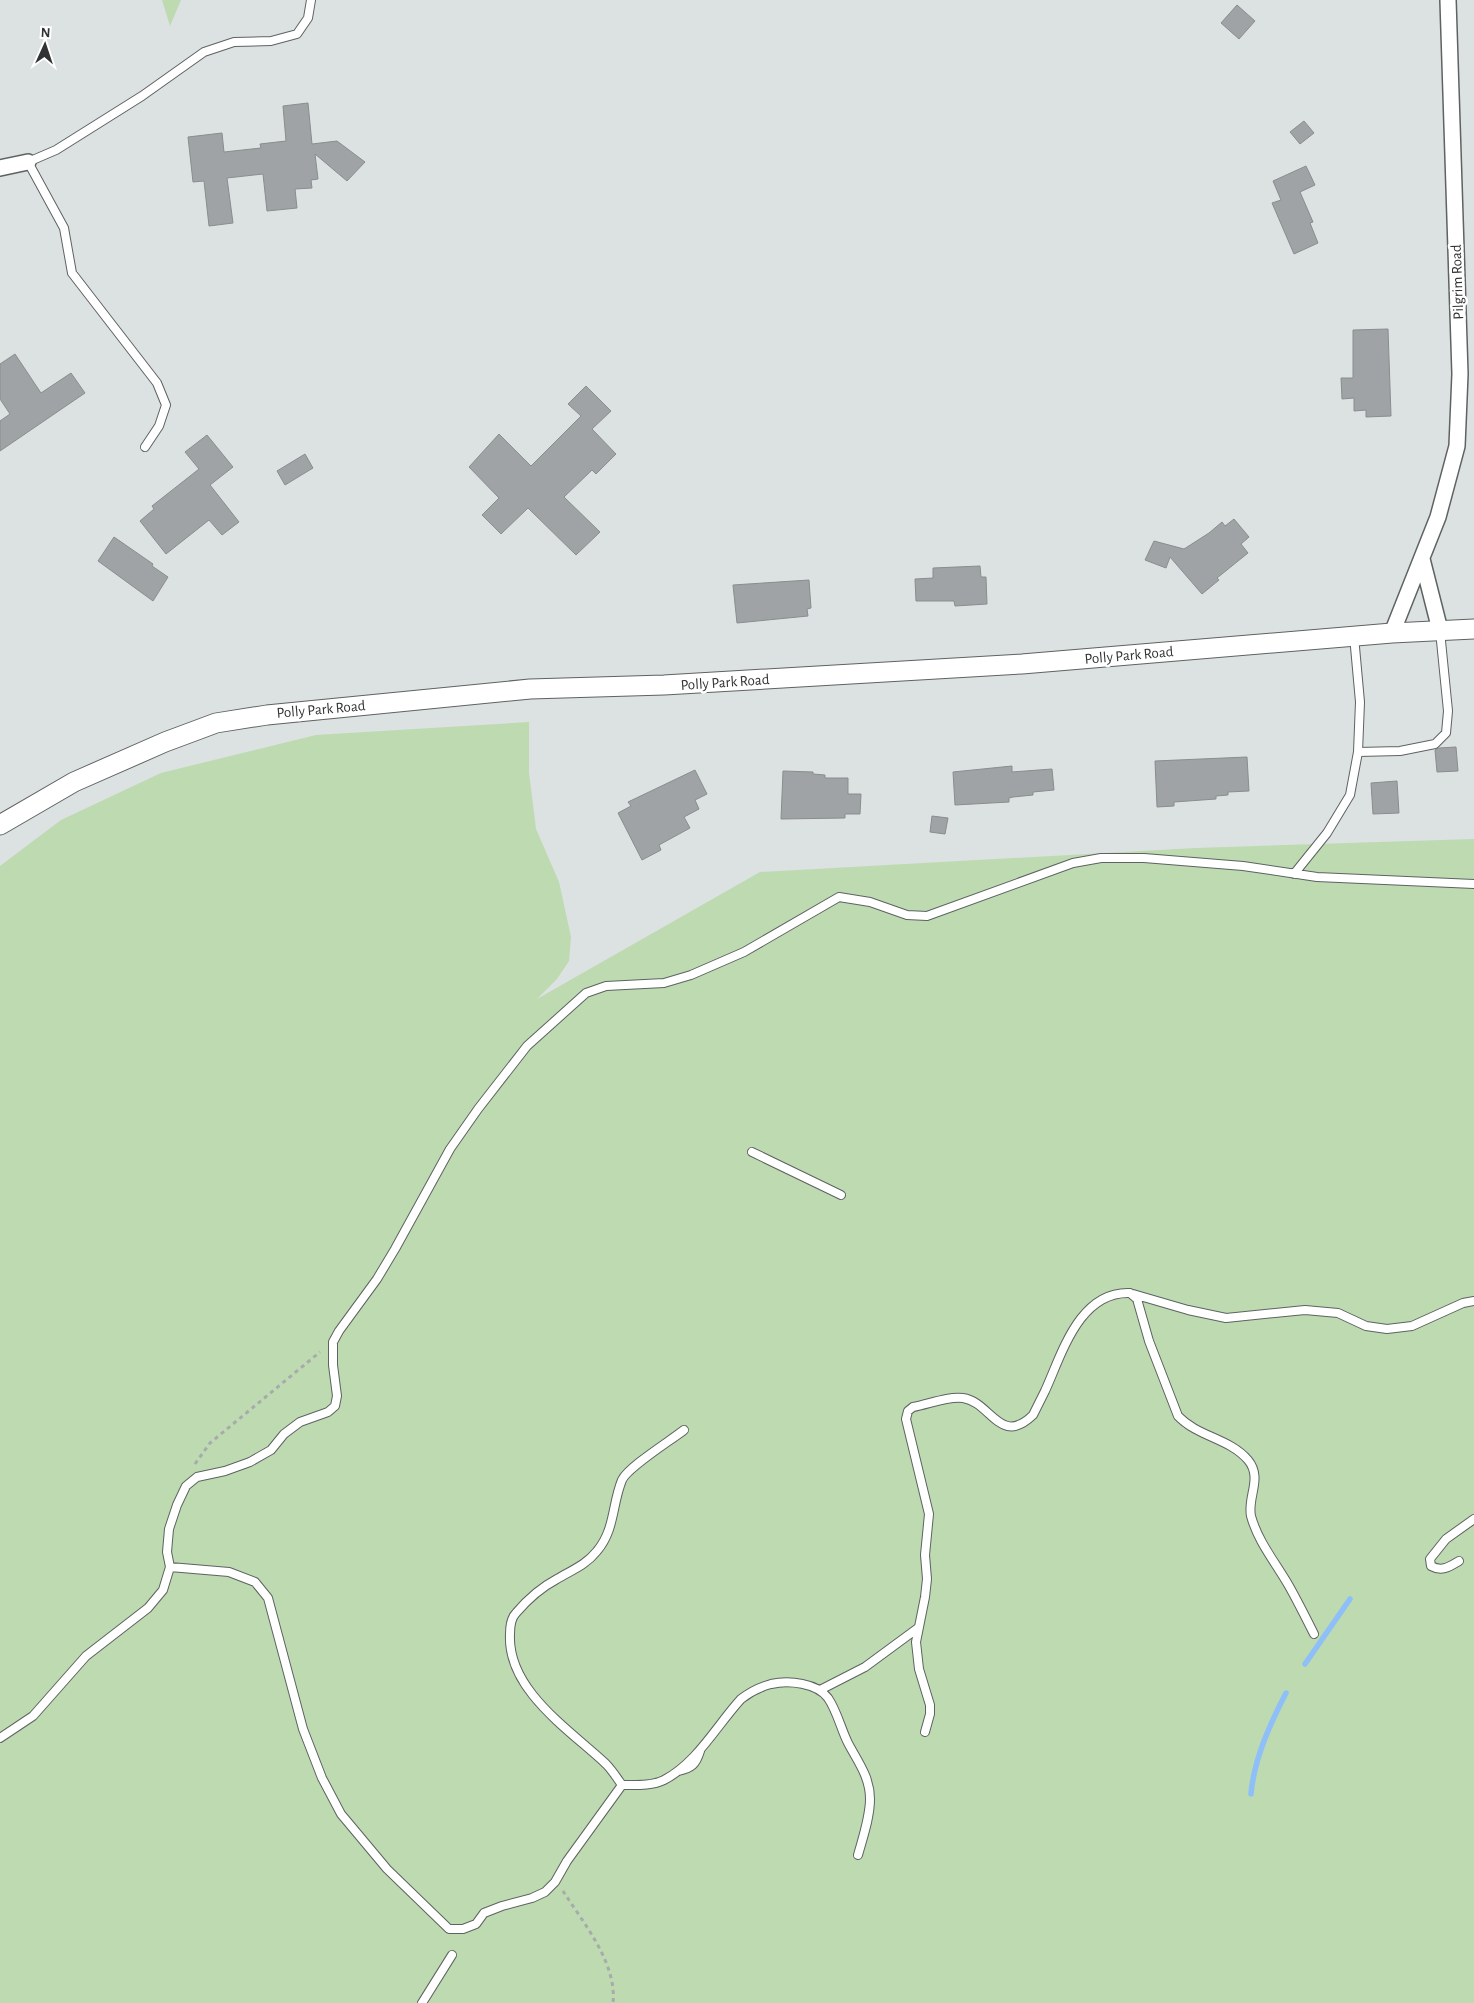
<svg xmlns="http://www.w3.org/2000/svg" width="1474" height="2003" viewBox="0 0 1474 2003" font-family="'Alegreya Sans',sans-serif">
  <style>
    .green { fill: #bddab1 }
    .lines { fill: none; stroke-linecap: round; stroke-linejoin: round }
    .stream { stroke: #8ebff8; stroke-width: 5.5 }
    .building { fill: #9fa3a5; stroke: #898d8e }
    .service-casing { stroke: #5e6262; stroke-width: 10 }
    .minor-casing { stroke: #5e6262; stroke-width: 18 }
    .tertiary-casing { stroke: #5e6262; stroke-width: 21 }
    .path { stroke: #a7abab; stroke-width: 3; stroke-dasharray: 4 4; stroke-linecap: butt }
    .service { stroke: #fff; stroke-width: 8 }
    .minor { stroke: #fff; stroke-width: 15 }
    .tertiary { stroke: #fff; stroke-width: 19 }
    .labels { text-anchor: middle; stroke-width: 5; stroke-linejoin: round; paint-order: stroke }
    .street-label { font-size: 15px; fill: #313333; stroke: #fff }
  </style>
  <rect width="100%" height="100%" fill="#dce1e1"/>
  <path class="green" d="M162,0H181L170,26Z
    M529,722V773L536,829L559,882L571,937L569,961L557,979L537,999L760,872L1196,848L1474,839V2003H0V866L61,820L161,773L316,735Z"/>
  <g class="lines">
    <path class="stream" d="M1305,1664L1350,1599
      M1251,1794C1254,1759 1270,1724 1286,1693"/>
  </g>
  <path class="building" d="M1237,5L1255,21L1239,39L1221,23Z
    M308,103L312,144L337,141L365,162L347,181L315,154L318,179L311,180L312,188L295,189L297,208L267,211L263,174L227,178L233,223L209,226L204,181L193,182L188,137L222,133L224,152L261,148L260,144L286,141L283,106Z
    M1304,121L1314,133L1300,144L1290,132Z
    M1306,166L1315,185L1300,192L1313,222L1310,223L1318,243L1294,254L1272,203L1281,200L1273,181Z
    M1388,329L1391,416L1366,417V410L1354,411V398L1342,399L1341,378H1353V330Z
    M15,354L41,393L71,373L85,393L0,451V421L10,414L0,399V364Z
    M586,386L611,411L592,429L616,454L596,474L592,470L564,497L600,532L576,555L528,508L501,534L482,515L499,498L469,467L499,434L531,466L581,416L568,404Z
    M207,435L233,467L210,485L239,522L222,535L209,520L166,554L140,521L154,509L152,506L199,469L185,452Z
    M305,454L313,468L285,485L277,471Z
    M1234,519L1249,537L1241,544L1248,553L1217,578L1219,580L1202,594L1170,557L1166,568L1145,560L1154,541L1184,549L1209,533L1222,522L1225,526Z
    M114,537L153,564L152,566L168,577L153,601L98,561Z
    M980,566L981,577H986L987,604L955,606L954,601H916L915,579L933,578V568Z
    M809,580L811,608L807,609L808,616L737,623L733,585Z
    M1456,747L1458,771L1437,772L1435,750L1439,748Z
    M1247,757L1249,791L1228,792V795L1216,796V799L1174,802V806L1157,807L1155,761Z
    M1012,766V772L1052,769L1054,790L1033,792V795L1013,797L1009,798V802L955,805L953,772Z
    M695,770L707,794L695,800L699,809L684,817L690,828L659,845L661,850L642,860L618,813L631,806L628,802Z
    M783,771L813,772V774L825,775V778H848V794H861L860,814H845V818L781,819Z
    M1397,781L1399,813L1373,814L1371,783Z
    M932,816L948,818L945,834L930,832Z"/>
  <g class="lines">
    <g class="service-casing">
      <path id="service" d="M145,447L159,426L166,405L157,383L72,273L64,228L28,162L56,150L142,96L204,52L234,42L271,41L297,34L308,18L311,0
        M1358,752L1400,751L1435,744L1446,733L1448,711L1440,631
        M1294,874L1327,833L1350,795L1358,752L1360,702L1354,636
        M752,1152L841,1195
        M1133,1294L1188,1310L1226,1318L1305,1310L1338,1313L1366,1326L1387,1329L1412,1326L1463,1303L1474,1301
        M1459,1561C1449,1567 1442,1572 1431,1566L1430,1559L1446,1539L1474,1519
        M820,1690L865,1667L918,1628
        M925,1732L930,1714V1705L919,1669L916,1642L925,1597L927,1579L925,1555L929,1514L906,1419L908,1411L913,1407C929,1404 948,1396 963,1398C991,1402 1000,1447 1033,1415C1037,1407 1041,1399 1045,1391C1062,1354 1079,1291 1130,1293L1137,1299L1149,1341L1178,1416C1198,1437 1229,1438 1248,1460C1263,1478 1247,1497 1251,1516C1258,1542 1276,1563 1289,1586C1298,1602 1306,1618 1314,1634
        M0,1738L33,1716L86,1656L148,1608L163,1590L170,1567
        M678,1771C692,1768 696,1764 700,1751
        M622,1785C617,1778 612,1770 606,1764C570,1730 507,1690 510,1634C510,1627 511,1618 516,1613C527,1600 542,1587 557,1579C572,1570 586,1565 597,1551C615,1530 612,1504 622,1480C628,1467 670,1441 684,1430
        M858,1855C863,1837 870,1817 870,1799C870,1777 858,1762 848,1743C841,1729 837,1711 828,1698C817,1683 789,1680 771,1684C760,1687 750,1692 741,1699C717,1725 697,1763 664,1780C652,1786 636,1785 622,1785L567,1861L555,1882L545,1892L532,1898L502,1906L484,1913L476,1924L463,1929H449L387,1869L341,1814L322,1778L303,1729L268,1598L255,1582L229,1572L170,1567L167,1552L169,1529L177,1505L186,1486L197,1477L225,1471L250,1462L271,1450L284,1434L300,1422L328,1412L335,1406L337,1396L333,1365V1342L339,1331L377,1279L395,1249L450,1149L478,1109L527,1046L586,993L606,986L664,983L691,975L744,952L839,897L870,902L907,915L927,916L1073,863L1101,858H1144L1243,866L1317,877L1474,884
        M422,2003L452,1955"/>
    </g>
    <g class="minor-casing">
      <path id="minor" d="M0,168L28,162
        M1422,559L1440,630
        M1392,633L1438,517L1457,446L1460,374L1448,0"/>
    </g>
    <g class="tertiary-casing">
      <path id="tertiary" d="M0,825L74,782L165,742L216,723L267,715L530,689L664,685L1022,664L1392,633L1474,629"/>
    </g>
    <path class="path" d="M195,1464L210,1443L320,1352
      M563,1891C584,1924 617,1963 613,2003"/>
    <use href="#service" class="service"/>
    <use href="#minor" class="minor"/>
    <use href="#tertiary" class="tertiary"/>
  </g>
  <g class="labels">
    <g class="street-label">
      <text transform="translate(1457 282) rotate(-92)" y="5">Pilgrim Road</text>
      <text transform="translate(1129 655) rotate(-5)" y="5">Polly Park Road</text>
      <text transform="translate(725 682) rotate(-4)" y="5">Polly Park Road</text>
      <text transform="translate(321 709) rotate(-5)" y="5">Polly Park Road</text>
    </g>
  </g>
  <g transform="translate(45 45) rotate(3)" stroke="#ffffff" stroke-width="4" paint-order="stroke">
  <path d="M0-4L9 19L0 12L-9 19Z" fill="#313333"/>
  <text y="-8" font-size="14" font-weight="bold" text-anchor="middle" fill="#313333">N</text>
  </g>
</svg>
